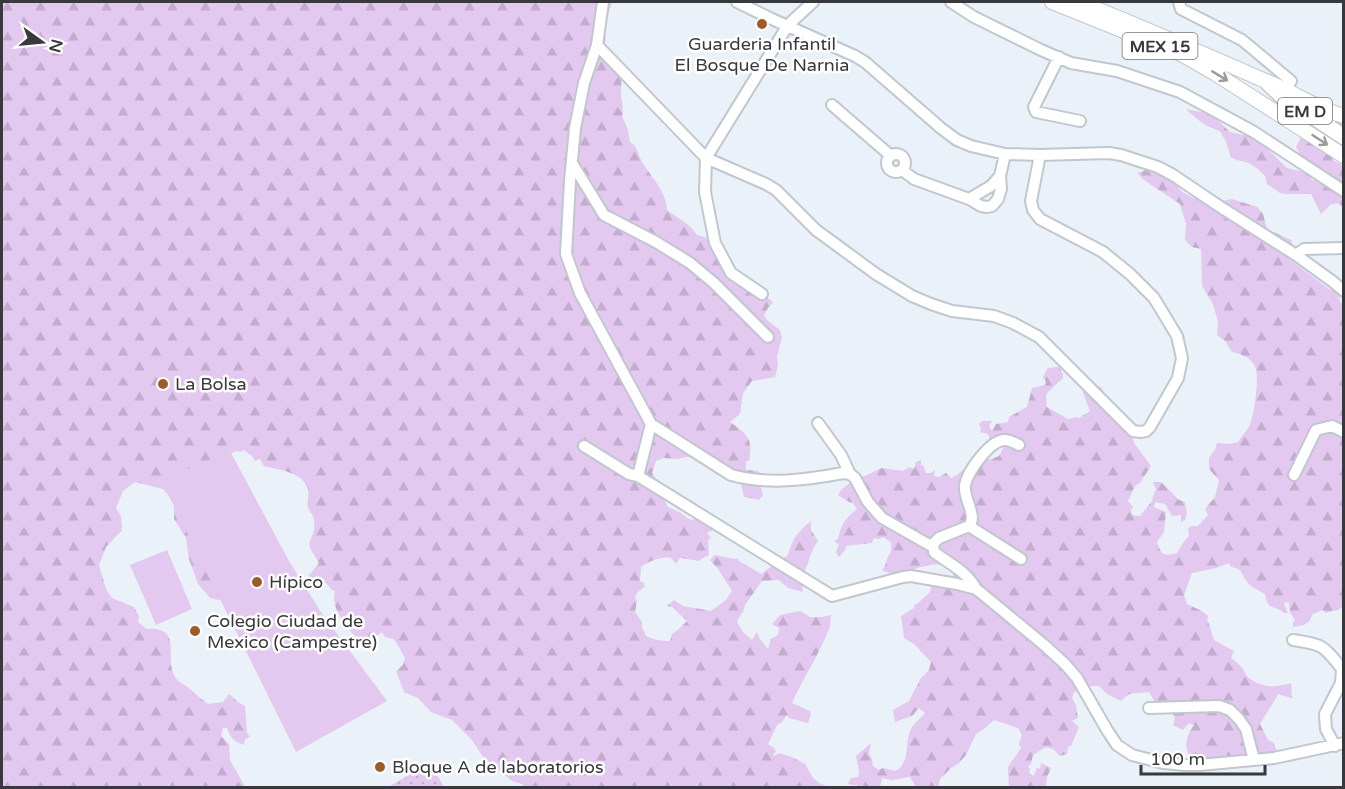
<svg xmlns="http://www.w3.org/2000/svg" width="1345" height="789" viewBox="0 0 1345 789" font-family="'Varela Round',sans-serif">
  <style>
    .forest { fill: url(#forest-firs) }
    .park { fill: url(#park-dots) }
    .pitch { fill: #e3c8ef }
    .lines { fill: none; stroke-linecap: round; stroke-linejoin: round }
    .minor-casing { stroke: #c0c7ce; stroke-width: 14 }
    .major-casing { stroke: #c0c7ce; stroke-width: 16 }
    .highway-casing { stroke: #c0c7ce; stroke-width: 18 }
    .minor { stroke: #fff; stroke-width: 10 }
    .major { stroke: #fff; stroke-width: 14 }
    .highway { stroke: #fff; stroke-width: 15 }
    .oneway { stroke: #9b9c9e }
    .poi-dot { fill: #9d5b28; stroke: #fff; stroke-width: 2 }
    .labels { text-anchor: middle; stroke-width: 5; stroke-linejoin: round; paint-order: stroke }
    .shield { fill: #fff; stroke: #737476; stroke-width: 1.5 }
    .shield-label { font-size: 16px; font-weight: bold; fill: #37393c }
    .poi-label { font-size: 18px; fill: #37393c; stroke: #fff; text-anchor: start }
  </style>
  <defs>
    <pattern id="forest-firs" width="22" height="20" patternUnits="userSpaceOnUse" patternTransform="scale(1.5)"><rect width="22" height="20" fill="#e3c8ef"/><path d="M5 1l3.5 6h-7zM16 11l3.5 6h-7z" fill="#c3adce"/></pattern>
    <pattern id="park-dots" width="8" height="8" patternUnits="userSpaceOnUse" patternTransform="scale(1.5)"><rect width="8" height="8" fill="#e3c8ef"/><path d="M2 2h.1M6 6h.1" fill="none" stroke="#c3adce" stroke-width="1.8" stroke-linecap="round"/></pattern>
  </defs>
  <rect width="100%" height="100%" fill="#eaf1f8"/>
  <path class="forest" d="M2,2H612L606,21L605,50C608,52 611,52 614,54C626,63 621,79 621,91C620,100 625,107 622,116L628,130L630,142C638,146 638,155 642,162C652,178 666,191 667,210C678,219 690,223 697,235L705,237L710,240L738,276L761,289L766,288L764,295L773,302L768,308L764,315L767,320L780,330L782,337L777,356L778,365L775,377L752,381L743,393L740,414L730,422C748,435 753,438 749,461H746V470L758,471L762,476L761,488L763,495L759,500L744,497L741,484L728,473L697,455L677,459L663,458L656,461L652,473L663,490L664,499L668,507L681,513L687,518L692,520L696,517L703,523L707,520L717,528L707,533L711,538L708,540L709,555L701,559L700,561L680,558L676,564L671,558C662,556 649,561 641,567L640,581L643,582L645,586L636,594L635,598L637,601L635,612L642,622V628L645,633V635C652,640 661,641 670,641L672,634L679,629L687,621L672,607L667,606L674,600L683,606L711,611L726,600L732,591L718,569L710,560L715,555L735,559L737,558L739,561L761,574L781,559L787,556C790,551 790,546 793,541C797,533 805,526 811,521V530L818,541C809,552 810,565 801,576L803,592L788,588L779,580L762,581L745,605L743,612L741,614L737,622L743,632L752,640L757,632L760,639L768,649L771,639L778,635L779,628L772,624L780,615L800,611L810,617H822L831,615C830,620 831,624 829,629C819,655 803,678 792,703L810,711L811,714L808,723L789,718L787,715L782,722L777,725L768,744L774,748L776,752L773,754L774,756L779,753L792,757L805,764L813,778L821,784L830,787L526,788L522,784L512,781L484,758L471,739L452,720L431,712L418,698L404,692L396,671L403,665L405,658L394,639L385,637L382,632L375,637L370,643H361C349,628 330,611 335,591L332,590L326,583H308L306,579L319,563L311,550L309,543C314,533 316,527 313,516C311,513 309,511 308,508C306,502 310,495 308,489C303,472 280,470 264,466L260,459L255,461L252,456L244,450L241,452L237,451L224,455L228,600H218L210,598L198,584L189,559L186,538L174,519V502L163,489L135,482L123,491L116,508L121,516L122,527L121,531L106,547L99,565L106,589L112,598L134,607L139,616L138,622L146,629C185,626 163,659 175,677C178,682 185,685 190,689C196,694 201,699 208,704L223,702L229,694L238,702L245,706L247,733L250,737L245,739L244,745C235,742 230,738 227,728H223L221,736L229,744L230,760L245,787L2,788Z
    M1186,109L1211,114L1230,132L1243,135H1253L1287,168L1308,173L1312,180L1321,181L1320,175L1327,171L1304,162L1296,147L1301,137C1321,142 1327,140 1334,161L1343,165V207L1338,203L1330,205L1321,214L1311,194H1284L1280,193L1267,184L1265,176L1259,170L1249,163L1237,160L1231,157L1226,142L1220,131C1206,127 1196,119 1186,109Z
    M1146,170L1173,180L1182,192L1196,199H1207L1217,202L1232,199L1257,207L1263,214L1267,229L1291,240L1293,245L1289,259L1329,289L1339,293L1340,302L1344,304L1343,606L1338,610L1325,613L1323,610L1313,614L1308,622L1304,625L1293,627V622L1295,620L1290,612L1289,603L1285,602L1284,604L1288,613H1284C1274,604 1268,612 1265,594C1260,591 1251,587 1248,583C1241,575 1244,569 1231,567L1229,563L1216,568L1192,573L1184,595L1187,604L1202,611L1208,616L1207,620L1209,624L1214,640L1234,651L1231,658C1235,661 1239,664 1242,668C1245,671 1244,673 1247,676C1259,688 1276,688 1291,683L1292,698L1278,694L1273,703L1260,724L1268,740L1273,742L1278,754L1206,760L1190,757C1183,746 1187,734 1194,725L1189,723L1183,730L1173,725L1175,718L1171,711L1157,705L1149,692L1129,694L1121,701L1107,694L1099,686H1091L1074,692L1072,698L1076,705L1078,718L1072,721L1079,727L1071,746L1068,747L1067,754L1060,756L1053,749L1046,747L1033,755L1031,764L1028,766L1030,769L1029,773L1034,776L1037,767L1040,769L1041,763L1051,768L1047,777L1046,787H1009L1008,767L1021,748L1019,744L1022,735L1018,728L994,720L984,729L976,734L966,755L958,764L951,768L940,779L938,787H916L910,777L892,780L882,778L880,787H864L848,784L851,778L858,777L859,771L856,756L871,743L869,754L872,759L873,766L879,770L883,768L896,771C911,762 904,742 911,729C914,723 921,718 925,713L919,708L912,716L895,722L893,710L909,701L921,678L929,670L931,662L914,644L904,638L901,616L914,608L915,604H917L930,592L934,575L953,577V570L945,564C936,564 929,565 921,567C914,568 917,569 911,571C902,575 890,575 882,570C887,565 886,557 891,552V542L883,537L879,539L874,538L872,543L846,546L845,550L839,557L836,552L839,545L834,541L838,539C842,523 845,519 857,509L853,503L849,502L838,495L841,490L857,477L865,476L881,468L903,471L909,467L914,469L916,462L921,460V466L923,465L926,473H931L935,470L934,476L939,477L946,473L951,478L957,475L966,467L989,451V460L999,456L1003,448L1010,442L991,444L988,434L980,432L981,429L979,424L982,421H992L989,426L992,431L996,424L1008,422L1009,417L1027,407L1032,388L1045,385L1046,382L1043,377L1048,368L1059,367L1063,374V378L1047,393L1046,396L1047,407L1068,419L1076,417L1079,418L1090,411L1083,393L1086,385L1101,387L1104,393L1114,404L1132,436L1134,443L1151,466L1140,483L1135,486L1128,501L1133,507L1131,511L1132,515L1140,516L1152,501L1153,496L1156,490L1153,482H1161L1179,500L1185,502L1186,510L1187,512L1185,520L1181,522V515L1172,516L1165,504L1155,502L1154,507L1166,512L1164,532L1157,542C1161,556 1165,556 1177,553L1183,543L1189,536L1188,528L1192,526H1198L1208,515L1205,509L1215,497L1219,480L1209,469V458L1216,448L1217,443L1229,444L1238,442C1241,437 1246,432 1249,427C1254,416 1260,377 1255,366C1250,357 1241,354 1232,352L1225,341L1217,335L1218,322L1213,304L1202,286L1201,249L1192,247L1185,240L1186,224L1180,204L1144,180L1137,173Z"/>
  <path class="park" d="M430,763L444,787H388Z"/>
  <path class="pitch" d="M230,451L289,561L321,612L387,701L296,752L161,480Z
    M167,550L192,609L156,625L130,565Z"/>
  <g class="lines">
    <g class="minor-casing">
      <path id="minor" d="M603,2L597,45L584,83L575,128L570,181L566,254L580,293L651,424L638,476
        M737,2L774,20L855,56L865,62L942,129L957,140L971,146L1005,154L1040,155L1109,153L1121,155L1158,167L1173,175L1219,206L1296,255L1332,281L1344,291
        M951,2L974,17L1041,50L1071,63L1117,71L1180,92L1254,132L1344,191
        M1179,2L1181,9L1242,40L1291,81L1285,90
        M597,45L706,158L766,184L776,190L816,230L876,274L912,296L931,304L952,311L994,316L1013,323L1039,337L1133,431L1141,432L1146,431L1150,427L1178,378L1182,358L1177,336L1154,298L1130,274L1103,252L1040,219L1033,210L1031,201L1040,155
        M1059,57L1034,107L1036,112L1080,121
        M832,105L891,156
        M887 163a9 9 0 1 1 18 0a9 9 0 1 1-18 0Z
        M572,163L604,215L656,242L690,263L714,283L768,337
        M902,170L914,179L969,199L981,206L987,207L992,206L998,199L1001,189L1000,176L1005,154
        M969,199L991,186L1000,176
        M1296,255L1304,249L1344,248
        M762,294L731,273L715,243L705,192L706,158L788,25L813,2
        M818,423L841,455L850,474
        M651,424L731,475C768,485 806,480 843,473L850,474L855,478L868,502L882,518L933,547
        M584,446L629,474L638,476L669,495L832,596L903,577L911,576L957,584L976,589L980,592L1043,644L1065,664L1077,678L1107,730L1117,745L1132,755L1163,763L1185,765H1200L1274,758L1344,743
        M1294,475L1316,430L1332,426L1344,432
        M969,526L1021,559
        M976,589C968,572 948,563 934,552L933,544L939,538L969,526C978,516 963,499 965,485C968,471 990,440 1005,440C1010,440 1015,443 1019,445
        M1293,640C1323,644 1324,646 1342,669L1341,683L1325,714L1326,729L1335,746
        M1149,708L1219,706L1230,710L1239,719L1246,729L1254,760"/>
    </g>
    <g class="major-casing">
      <path id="major" d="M1052,2L1181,54L1216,74L1344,156
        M1079,2C1145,28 1211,57 1277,86C1299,96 1320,110 1344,116"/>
    </g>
    <g class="highway-casing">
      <path id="highway" d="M1268,83L1282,96L1344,137"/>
    </g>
    <use href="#minor" class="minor"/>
    <use href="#major" class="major"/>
    <use href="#highway" class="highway"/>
  </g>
  <defs><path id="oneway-shaft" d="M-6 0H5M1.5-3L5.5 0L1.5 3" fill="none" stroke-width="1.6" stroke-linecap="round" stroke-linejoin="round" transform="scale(1.5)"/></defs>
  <g class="oneway">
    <use href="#oneway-shaft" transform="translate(1220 76) rotate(31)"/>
    <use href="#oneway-shaft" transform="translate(1320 140) rotate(33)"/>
  </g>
  <g class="poi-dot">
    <circle cx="762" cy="24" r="6"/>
    <circle cx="163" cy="384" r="6"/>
    <circle cx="257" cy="582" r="6"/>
    <circle cx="195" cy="631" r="6"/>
    <circle cx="380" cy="767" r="6"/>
  </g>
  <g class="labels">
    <g class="shield">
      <rect x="1122.5" y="33" width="75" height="26" rx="4.5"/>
      <rect x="1278" y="98" width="54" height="26" rx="4.5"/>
    </g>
    <g class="shield-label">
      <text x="1160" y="52">MEX 15</text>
      <text x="1305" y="117">EM D</text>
    </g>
    <g class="poi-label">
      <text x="762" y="50" text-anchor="middle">Guarderia Infantil<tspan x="762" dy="21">El Bosque De Narnia</tspan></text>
      <text x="175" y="390">La Bolsa</text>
      <text x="269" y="588">Hípico</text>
      <text x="207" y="627">Colegio Ciudad de<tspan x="207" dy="21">Mexico (Campestre)</tspan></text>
      <text x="392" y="773">Bloque A de laboratorios</text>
    </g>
  </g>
  <rect width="1345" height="789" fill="none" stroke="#37393c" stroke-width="6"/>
  <g transform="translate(42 42) rotate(105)" stroke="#ffffff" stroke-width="4.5" paint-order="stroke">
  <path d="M0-4.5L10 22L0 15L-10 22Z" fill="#37393c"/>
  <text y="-9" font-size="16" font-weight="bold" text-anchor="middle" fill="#37393c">N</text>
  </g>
  <path d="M1141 765v9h124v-9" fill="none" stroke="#37393c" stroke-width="3"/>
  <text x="1150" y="765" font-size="18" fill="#37393c" stroke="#ffffff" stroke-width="4.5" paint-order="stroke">100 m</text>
</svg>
